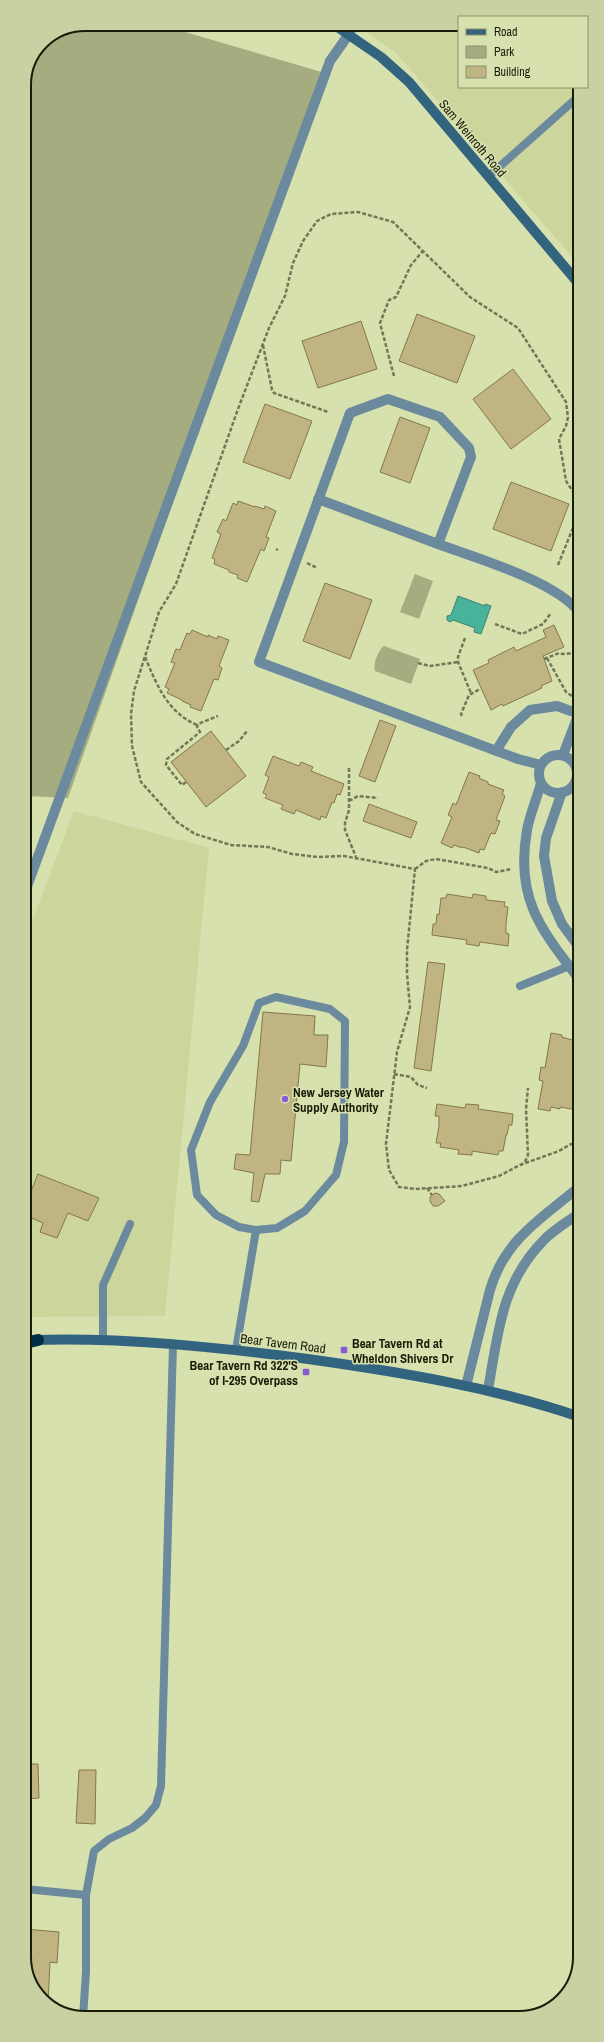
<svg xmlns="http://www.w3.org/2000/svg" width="604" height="2042" viewBox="0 0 604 2042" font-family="'Archivo Narrow',sans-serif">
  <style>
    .built { fill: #ccd69c }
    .green { fill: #a5ad80 }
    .water { fill: #48b29b; stroke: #3a856f }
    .building { fill: #c0b483; stroke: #847849 }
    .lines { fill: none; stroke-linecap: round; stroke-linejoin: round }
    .path { stroke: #727856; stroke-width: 2.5; stroke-dasharray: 4 2; stroke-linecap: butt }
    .lane { stroke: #6b8a9e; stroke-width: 8 }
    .street { stroke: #6b8a9e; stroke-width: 10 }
    .secondary { stroke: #326480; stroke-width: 10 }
    .highway { stroke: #002f45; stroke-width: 12 }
    .poi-dot { fill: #865cd6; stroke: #d7e1ae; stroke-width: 1.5 }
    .labels { text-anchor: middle; stroke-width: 3; stroke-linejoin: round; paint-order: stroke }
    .street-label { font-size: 13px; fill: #191c09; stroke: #d7e1ae }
    .poi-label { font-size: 13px; font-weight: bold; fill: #191c09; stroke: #d7e1ae; text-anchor: start }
    .rim { fill: none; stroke: #191c09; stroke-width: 2 }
  </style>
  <rect width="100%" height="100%" fill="#d7e1ae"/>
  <path class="built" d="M356,24H459V87H579V265L397,54Z
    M74,811L209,848L165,1316L25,1317V940Z"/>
  <path class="green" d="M82,25L175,29L325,73L68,798L24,796V85L42,42Z
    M415,574L433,581L419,619L400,612Z
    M384,646L420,659L411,684L375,671C373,664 378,650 384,646Z"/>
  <path class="water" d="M458,596L485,606V604L491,606L481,634L474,632L475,628L453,620L450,622L447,620V616L451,615Z"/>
  <path class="building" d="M417,314L475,336L457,383L399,361Z
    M361,321L377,369L318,388L302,341Z
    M513,369L551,419L511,449L473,399Z
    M265,404L312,421L290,479L243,462Z
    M400,417L430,428L410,483L380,472Z
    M511,482L569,504L551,551L493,529Z
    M238,501L255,507V506L264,509L265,506L276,511L266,537L269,538L264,551L261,549L247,582L237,578L238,575L229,572V570L214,564L215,559L212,558L221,534L217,532L223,519L226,521L233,503L237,505Z
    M325,583L372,600L350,659L303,641Z
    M554,625L564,647L543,656L552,681L541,686L542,688L503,706L502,704L491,710L473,670L489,663L488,660L514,647L516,651L546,637L543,630Z
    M192,630L208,637V635L217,639L218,636L229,640L219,666L222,668L218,680L214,679L201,711L190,707L191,705L182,701V700L167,693L169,689L165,687L175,663L171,662L176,649L180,650L187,633L190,634Z
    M380,720L396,726L375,782L359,776Z
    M211,731L246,776L206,807L171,762Z
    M273,756L299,766L301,762L313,767L311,771L344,784L340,795L337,794L334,803L332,802L326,818L321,816L320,820L296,810L294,814L281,809L283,805L265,798L267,795L263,793L269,777L265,775Z
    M469,772L480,776L479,778L488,782V784L504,790L502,794L505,796L496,820L500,821L495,834L491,833L484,850L480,849L479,853L463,847L462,848L454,845L452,848L441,843L452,817L448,815L453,803L456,805Z
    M369,804L417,822L411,838L363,821Z
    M447,894L472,898L473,894L486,896V900L505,902L504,906L508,907L506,924V933L509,934L508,946L480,942L479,946L466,944L467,940L432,935L433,924H436L437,914L439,915L441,898H446Z
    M428,962L445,964L431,1071L414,1068Z
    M263,1012L315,1016L314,1035H328L326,1067L300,1064L291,1161L281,1160L280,1174H265L259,1202L251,1201L254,1173L234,1169L236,1154L250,1155Z
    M551,1033L562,1035V1037L579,1042V1106H578L577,1110L560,1107V1109L551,1107L550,1111L538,1109L543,1081L539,1080L541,1067L545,1068Z
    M437,1104L465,1108L466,1104L479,1105L478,1109L513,1114L512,1125H509L507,1135H506L503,1151H499L498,1155L472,1151V1155L458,1154L459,1150L440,1147L441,1143H436L439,1126V1116H435Z
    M38,1174L99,1198L88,1221L68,1213L57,1238L40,1232L43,1223L25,1215V1206Z
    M435,1193L439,1194L445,1201L438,1206H433L430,1201V1197Z
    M25,1764H38L39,1798L25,1799Z
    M79,1770H96L95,1824L76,1823Z
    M25,1929L59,1932L57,1963L50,1962L48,2004L45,2003L25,1969Z"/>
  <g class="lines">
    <path class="path" d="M263,345L272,390L274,393L328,412
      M394,376L380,323L389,300L396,297L411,265L422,252
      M579,505L574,493L566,481L559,439L566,426L568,417L566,402L518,328L470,297L393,222L358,212L331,214L317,221L303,241L293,263L285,296L269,328L238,409L176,584L159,612L134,691L131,714L132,746L141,782L177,822L195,834L231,845L268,847L292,854L318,857L344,856L415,869L407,950V974L410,1007L397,1052L386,1144L389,1170L399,1187L415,1189L462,1186L473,1183L499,1176L520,1165L559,1151L571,1144L579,1145
      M276,549L278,550
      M307,563L317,568
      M558,565L579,513
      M495,624L522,634L543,624L551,613
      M465,638L458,657V662L471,693
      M145,657C157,685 167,712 197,725
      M547,658L566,692L572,696
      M544,659L559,653L563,654L574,653
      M418,663L430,666L458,662
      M462,716L461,714L469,695L480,689
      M226,750L239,741L247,731
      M349,768V810L345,823V830L356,857
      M186,782L182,785L166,765L167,759L200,732L197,727L198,724L218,716
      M349,801L358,796L378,798
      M415,869L426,861L436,859L488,868L496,872L512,869
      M394,1074L411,1077L418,1085L427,1088
      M525,1162L528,1155L526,1109L528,1088
      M427,1188L432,1195"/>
    <path class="lane" d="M349,34L357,24
      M489,176L579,96
      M25,863L34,866
      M520,986L579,962
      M276,997L330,1009L345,1021L344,1142L336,1175L305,1211L277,1228L256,1230L239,1227L216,1215L197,1195L191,1150L210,1102L243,1046L259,1003Z
      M103,1341V1285L130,1224
      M236,1350L256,1230
      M25,1889L86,1895L94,1851L109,1839L132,1828L145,1818L156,1805L161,1786L173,1344
      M83,2018L86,1972V1895"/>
    <path class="street" d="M318,499L438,544
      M496,751L511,727L530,710L557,706L579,714
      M563,755L579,713
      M539 774a19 19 0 1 1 38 0a19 19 0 1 1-38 0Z
      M541,765L518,759L259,662L350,413L388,399L440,417L469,448L471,457L438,544C476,558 555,581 579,612
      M541,783C537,798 530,814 527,830C515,898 540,928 579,979
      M562,792L546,838L544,856L552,901L562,924L579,947
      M25,892L330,61L349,34
      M466,1386L490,1290C505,1239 541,1219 579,1187
      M488,1390C498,1334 501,1284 543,1241C553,1230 567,1222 580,1213"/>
    <path class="secondary" d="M333,24L381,57L409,82L579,284
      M31,1340C123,1337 216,1347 308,1359C400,1372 492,1387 580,1417"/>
    <path class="highway" d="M25,1343L38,1340"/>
  </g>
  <g class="poi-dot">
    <circle cx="285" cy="1099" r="4"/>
    <rect x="340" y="1346" width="8" height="8" rx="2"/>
    <rect x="302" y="1368" width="8" height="8" rx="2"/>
  </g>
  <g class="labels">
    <g class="street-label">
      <text transform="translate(473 138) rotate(50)" y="5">Sam Weinroth Road</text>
      <text transform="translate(283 1343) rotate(7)" y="5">Bear Tavern Road</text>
    </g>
    <g class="poi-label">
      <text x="293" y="1097">New Jersey Water<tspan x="293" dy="15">Supply Authority</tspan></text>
      <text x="352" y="1348">Bear Tavern Rd at<tspan x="352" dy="15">Wheldon Shivers Dr</tspan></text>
      <text x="298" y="1370" text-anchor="end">Bear Tavern Rd 322'S<tspan x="298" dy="15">of I-295 Overpass</tspan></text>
    </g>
  </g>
  <path d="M0 0H604V2042H0ZM85 31H519A54 54 0 0 1 573 85V1957A54 54 0 0 1 519 2011H85A54 54 0 0 1 31 1957V85A54 54 0 0 1 85 31Z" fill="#c8d1a1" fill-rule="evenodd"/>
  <path class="rim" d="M85 31H519A54 54 0 0 1 573 85V1957A54 54 0 0 1 519 2011H85A54 54 0 0 1 31 1957V85A54 54 0 0 1 85 31Z"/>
  <rect x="458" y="16" width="130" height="72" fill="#d7e1ae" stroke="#8b926c"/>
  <rect x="466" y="29" width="20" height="6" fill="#326480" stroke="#8b926c"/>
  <text x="494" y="36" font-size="12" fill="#191c09">Road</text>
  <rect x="466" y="46" width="20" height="12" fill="#a5ad80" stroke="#8b926c"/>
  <text x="494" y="56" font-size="12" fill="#191c09">Park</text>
  <rect x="466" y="66" width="20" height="12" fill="#c0b483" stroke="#8b926c"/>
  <text x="494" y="76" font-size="12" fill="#191c09">Building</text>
</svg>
